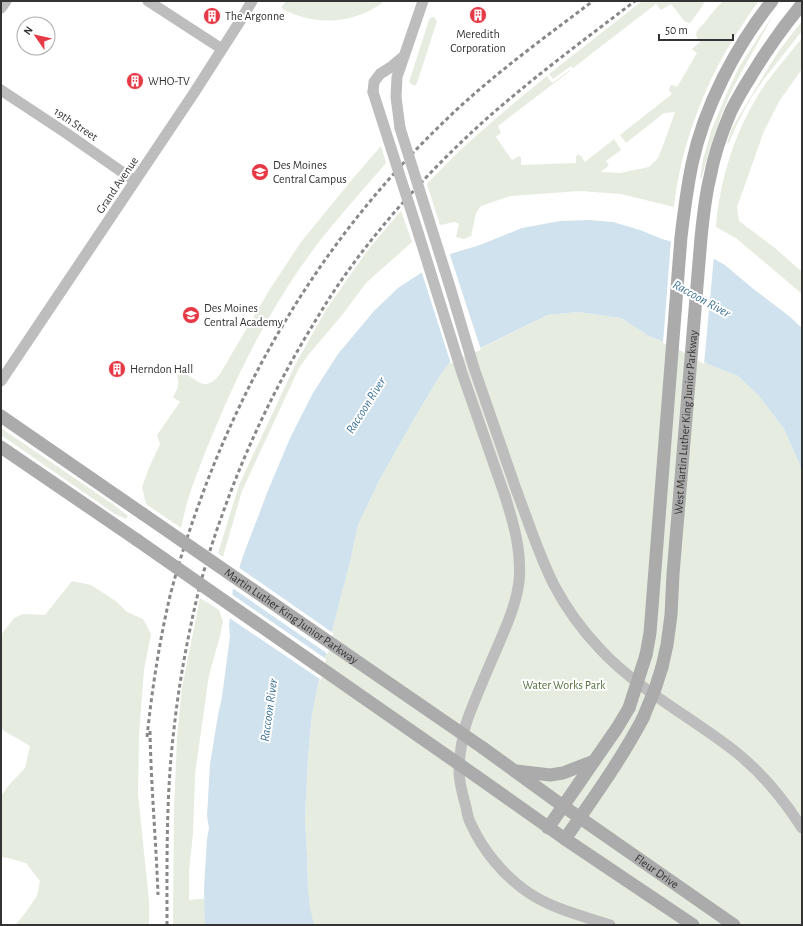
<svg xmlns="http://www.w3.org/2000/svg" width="803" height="926" viewBox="0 0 803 926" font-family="'Alegreya Sans',sans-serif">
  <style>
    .green { fill: #e6ecdf }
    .water { fill: #cfe2ee }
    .pier { fill: #fff }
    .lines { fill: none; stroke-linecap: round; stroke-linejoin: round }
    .secondary { stroke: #bdbdbd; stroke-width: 11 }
    .primary { stroke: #ababab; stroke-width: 13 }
    .rail { stroke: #888; stroke-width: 3; stroke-dasharray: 4 3; stroke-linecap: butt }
    .secondary-bridge { stroke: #bdbdbd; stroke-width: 11 }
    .primary-bridge { stroke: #ababab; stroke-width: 13 }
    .labels { text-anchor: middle; stroke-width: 4; stroke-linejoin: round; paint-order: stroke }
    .poi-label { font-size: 12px; fill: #333; stroke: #fff; text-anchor: start }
    .street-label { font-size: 12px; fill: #333; stroke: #fff }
    .park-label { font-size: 12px; fill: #56703f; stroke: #fff }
    .water-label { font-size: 13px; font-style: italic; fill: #3f7597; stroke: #fff }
  </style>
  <rect width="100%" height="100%" fill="#fff"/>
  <path class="green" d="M286,1H385C355,24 315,27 281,8Z
    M642,1H703L704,4L690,23L685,22L671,4L661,10L656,4L573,68L571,66L553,79L549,74Z
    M723,1H759C753,8 748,16 743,24C711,71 689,124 678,180C676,189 675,198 674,207L621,194L580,191L510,196L481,206L476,213L471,236L464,239L456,237L459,224L455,222L440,225L427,184C464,144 505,110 547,76L552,83L570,70V71L498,126L501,133L496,137L512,160L519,156L521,158V165L576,163V157L578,154L581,156L585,162L614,139L620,148L621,150L606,161L609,165L601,172L620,173L649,167L658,158L664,143L675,112L664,113L626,143L620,135L672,94L669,90L670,86L673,85L677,87L697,53L692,49L700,42L696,35C697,29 702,26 705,22C711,14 716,8 723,1Z
    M773,15C760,40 745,65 732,90C719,118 710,147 702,177L700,179L703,159L711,131L726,95L739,67Z
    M433,17L435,18L437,21L418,80L416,85H413L409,82L410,79L429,20L430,18Z
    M802,21V31L764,79L751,98L737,124L729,143H727L732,128L771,63L781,48Z
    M802,38V69L780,100L764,131L737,207L739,221L775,248L802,272V294L736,238L716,227C720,178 735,131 762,89C774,71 789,55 802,38Z
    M381,146L386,163C362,191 338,217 316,246C276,299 246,356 220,417C209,442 199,467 190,493C186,504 184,516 181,528L146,504L142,487L149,468L160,444L157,435L180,402L173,397C177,390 180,385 177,376L182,371C198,381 205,393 220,374L270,289L301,242L350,182Z
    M401,211L412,242L366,283L343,314L309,354L299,368L242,491L223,557L218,553L239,485L296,363L326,310L344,284L367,251L388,226Z
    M578,312L621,318L649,336L679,348L710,365L738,376L759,396L784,429L802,470V925H173L174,809L177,737L182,687L200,598L219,610L223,621L220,636L209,675L195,774L193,834L189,871V900L308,890L307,854L305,819L308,757L312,715L318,685L350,562L358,525L380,479L410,426L439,377L453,358L486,346L529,324L548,315Z
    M1,428L114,505L128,516L126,519L115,514L1,435Z
    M72,581L91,585L117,602L127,612L143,619L151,634L144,670L139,734L138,794L149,901V925H15L23,916L37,896L40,881L26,863L8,858L1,857V796L9,785L25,768L30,746L1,729V635L14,618L23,614L45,615Z"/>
  <path class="water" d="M589,220L613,222L640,230L662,239L695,248L725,265L751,287L789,316L802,328V470L784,429L759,396L738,376L710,365L679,348L649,336L621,318L578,312L548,315L529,324L485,346L453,358L439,377L410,426L380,479L358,525L350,562L318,685L312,715L308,757L305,819L307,854L308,890L310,908L314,925H205L204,888L207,839L209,828L207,816L210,764L218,715L222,697L230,636L229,626L233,588L243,556L269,488L291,436L313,393L338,354L374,311L398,288L450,254L480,245L522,228L560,221Z"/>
  <path class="pier" d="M671,240L696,247L714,256L704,364L678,349L663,343Z
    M449,252L481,350L454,360L451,364L421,270Z
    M238,567L333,633L328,654L231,587Z
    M230,593L326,659L321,680L228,617Z"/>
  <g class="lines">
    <path class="secondary" d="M148,1L222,49
      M1,8L6,1
      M1,90L66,133L135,181
      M373,92L374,82L380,74L391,67L404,56
      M400,128L396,97L397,77L423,1
      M1,381L194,93L242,18L252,1
      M517,492C529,523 539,556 554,585C566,608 582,630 600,649C639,691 692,717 737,753C763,774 784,800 802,828
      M505,496C514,525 522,552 519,582C516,605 506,627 497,648C487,671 477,694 468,718C463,731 459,757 459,771C459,783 463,796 466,807C467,813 468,819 471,824C483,851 505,877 529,893C553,909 583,916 610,925"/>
    <g class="primary">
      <path d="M1,416L143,514"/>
      <path d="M1,447L137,540"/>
      <path d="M646,655L650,633L681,237C684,212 687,188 692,164C704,107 736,46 772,1"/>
      <path id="s1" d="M662,667L667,645L671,615L673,574L701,238C703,218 705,197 710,177C714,155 722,132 731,111C737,99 744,87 751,76C766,51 783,27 802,4"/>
      <path id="s2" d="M483,748L563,806L734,925"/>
      <path d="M516,771L550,775L563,773L594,761"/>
      <path d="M476,776L565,839L693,925"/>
      <path d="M548,828L617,728L629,708"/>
      <path d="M565,839C592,800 621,760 643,718"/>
    </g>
    <path class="rail" d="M150,731C151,786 156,840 158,895
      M147,737C152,690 159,643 170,596C180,557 193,519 207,482C261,342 341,219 450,116C494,74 544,38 593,1
      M167,925C167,859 166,794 174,729C179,682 188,635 199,589C205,566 212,543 220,521C243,455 272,393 308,333C319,315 330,296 343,278C380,225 426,175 473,131C524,84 580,43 635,1"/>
    <path class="secondary-bridge" d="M373,92L417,229L462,373L505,496
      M400,128L450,287L474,368L517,492"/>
    <g class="primary-bridge">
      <path id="s3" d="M143,514L483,748"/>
      <path d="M137,540L476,776"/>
      <path d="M629,708L646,655"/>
      <path d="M643,718L655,689L662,667"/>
    </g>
  </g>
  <defs>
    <g id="building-disc" transform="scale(0.9)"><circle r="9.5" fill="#e63946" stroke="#fff"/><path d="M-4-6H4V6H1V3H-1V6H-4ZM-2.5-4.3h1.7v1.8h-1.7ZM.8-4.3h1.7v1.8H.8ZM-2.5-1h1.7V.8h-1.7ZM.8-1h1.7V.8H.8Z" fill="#fff"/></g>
    <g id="school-disc" transform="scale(0.9)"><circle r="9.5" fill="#e63946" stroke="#fff"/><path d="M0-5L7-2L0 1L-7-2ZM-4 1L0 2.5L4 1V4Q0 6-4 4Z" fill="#fff"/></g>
  </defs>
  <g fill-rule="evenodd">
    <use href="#building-disc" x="478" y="15"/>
    <use href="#building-disc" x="212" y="16"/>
    <use href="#building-disc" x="135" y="81"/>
    <use href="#school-disc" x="260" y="172"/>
    <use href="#school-disc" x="191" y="315"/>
    <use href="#building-disc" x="117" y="369"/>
  </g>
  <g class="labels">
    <g class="poi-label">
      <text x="225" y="20">The Argonne</text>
      <text x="478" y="38" text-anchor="middle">Meredith<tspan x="478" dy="14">Corporation</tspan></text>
      <text x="148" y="85">WHO-TV</text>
      <text x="273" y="169">Des Moines<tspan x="273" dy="14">Central Campus</tspan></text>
      <text x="204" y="312">Des Moines<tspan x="204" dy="14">Central Academy</tspan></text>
      <text x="130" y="373">Herndon Hall</text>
    </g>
    <g class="street-label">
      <text transform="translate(76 124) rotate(34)" y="4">19th Street</text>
      <text transform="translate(117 185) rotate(-56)" y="4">Grand Avenue</text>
      <text dy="4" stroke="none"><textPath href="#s1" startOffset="246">West Martin Luther King Junior Parkway</textPath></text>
      <text dy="4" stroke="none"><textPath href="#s3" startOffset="180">Martin Luther King Junior Parkway</textPath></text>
      <text dy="4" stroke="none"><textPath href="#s2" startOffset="213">Fleur Drive</textPath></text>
    </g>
    <g class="park-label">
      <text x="564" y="689">Water Works Park</text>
    </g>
    <g class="water-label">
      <text transform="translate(702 298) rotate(29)" y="5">Raccoon River</text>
      <text transform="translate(365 405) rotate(-58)" y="5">Raccoon River</text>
      <text transform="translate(268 710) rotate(-82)" y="5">Raccoon River</text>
    </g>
  </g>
  <rect width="803" height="926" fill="none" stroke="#333333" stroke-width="4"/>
  <g transform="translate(36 36) rotate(304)"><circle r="19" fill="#ffffff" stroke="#adadad"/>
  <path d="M0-3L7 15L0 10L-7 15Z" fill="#e63946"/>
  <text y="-6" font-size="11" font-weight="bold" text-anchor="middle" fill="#333333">N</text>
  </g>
  <path d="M659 34v6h74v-6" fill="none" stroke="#333333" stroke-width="2"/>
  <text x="665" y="34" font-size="12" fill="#333333" stroke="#ffffff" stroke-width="3" paint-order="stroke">50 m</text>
</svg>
